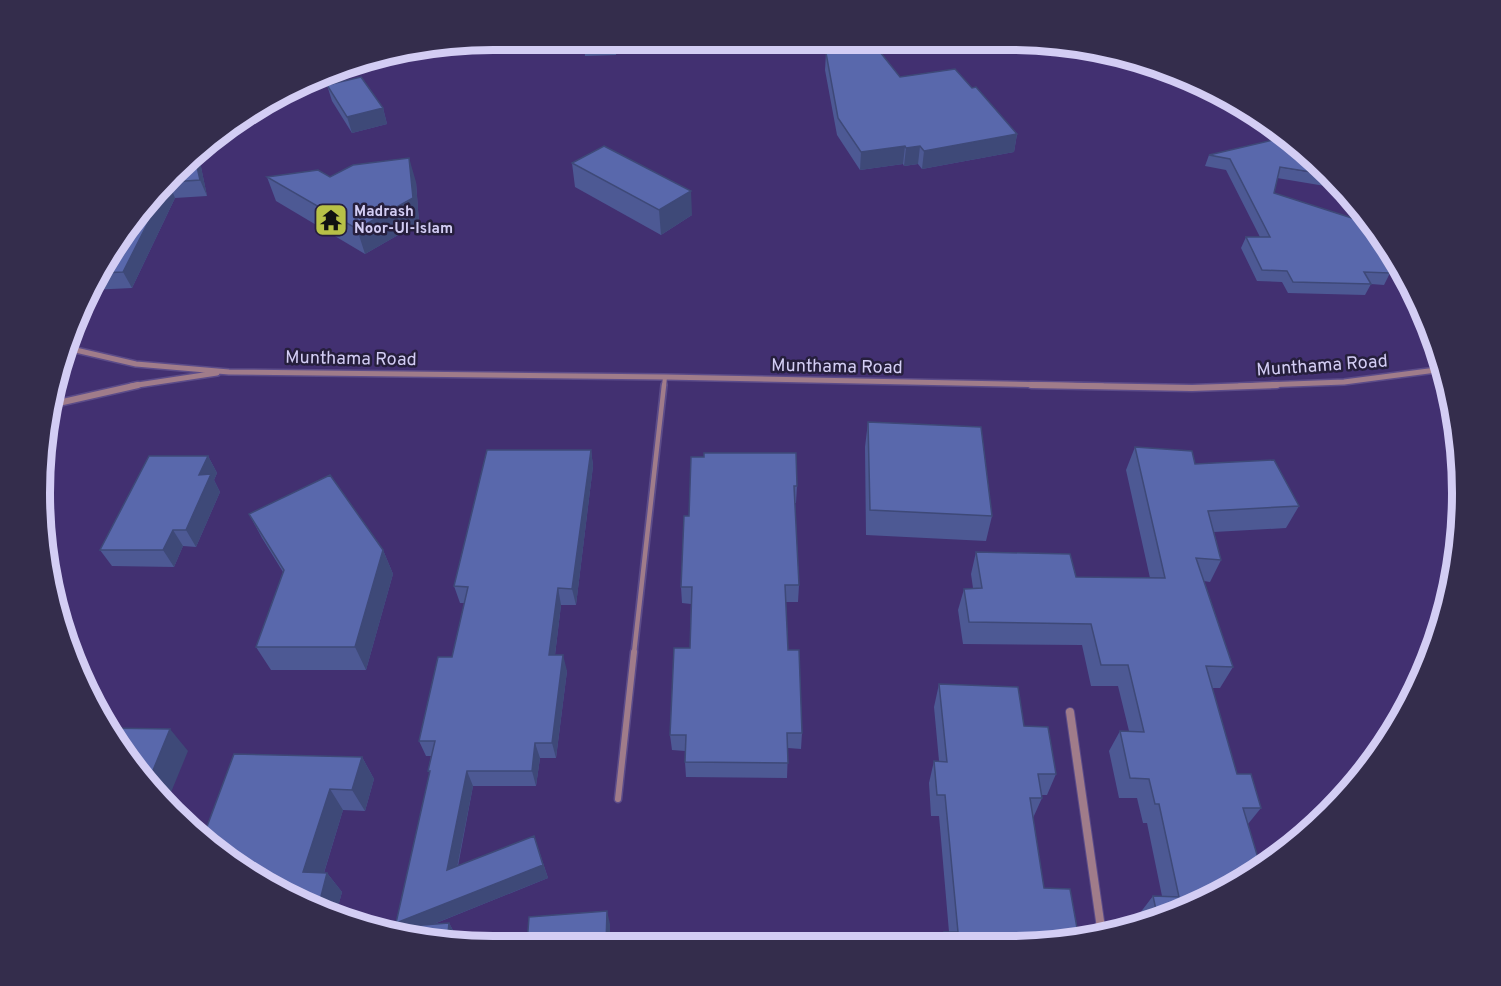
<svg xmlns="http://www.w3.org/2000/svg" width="1501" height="986" viewBox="0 0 1501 986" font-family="Overpass,sans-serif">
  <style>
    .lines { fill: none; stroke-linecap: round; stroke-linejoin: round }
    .service-far2-casing { stroke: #5c4c89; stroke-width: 6 }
    .service-far1-casing { stroke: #5c4c89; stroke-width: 8 }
    .service-casing { stroke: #5c4c89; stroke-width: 9 }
    .minor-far2-casing { stroke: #5c4c89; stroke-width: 8 }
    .minor-far1-casing { stroke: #5c4c89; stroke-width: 9 }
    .minor-casing { stroke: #5c4c89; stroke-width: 10 }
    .service-far2 { stroke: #a07c8a; stroke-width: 4 }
    .service-far1 { stroke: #a07c8a; stroke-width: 4.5 }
    .service { stroke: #a07c8a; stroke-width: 6 }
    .minor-far2 { stroke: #a07c8a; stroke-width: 5 }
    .minor-far1 { stroke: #a07c8a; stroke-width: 6 }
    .minor { stroke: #a07c8a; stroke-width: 8 }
    .wall { fill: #4d5994 }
    .shaded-wall { fill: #3e4978 }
    .building { fill: #5968ac; stroke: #3e4978; stroke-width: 1.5 }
    .labels { text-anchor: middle; stroke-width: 5; stroke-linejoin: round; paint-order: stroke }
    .far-poi-label { font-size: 15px; font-weight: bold; fill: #d3cdf4; stroke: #261f3d; text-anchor: start }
    .street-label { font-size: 18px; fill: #d3cdf4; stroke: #261f3d }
    .rim { fill: none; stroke: #d3cdf4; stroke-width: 8 }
  </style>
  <rect width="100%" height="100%" fill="#423071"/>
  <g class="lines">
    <g class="service-far2-casing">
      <path id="service-far2" d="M664,386L665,377"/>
    </g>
    <g class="service-far1-casing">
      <path id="service-far1" d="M634,653L664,385"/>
    </g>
    <g class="service-casing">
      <path id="service" d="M618,799L634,652"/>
    </g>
    <g class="minor-far2-casing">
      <path id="minor-far2" d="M67,348L136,364L229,372L665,377L1103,386
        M131,386L217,373
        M1239,386L1344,382L1444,369"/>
    </g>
    <g class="minor-far1-casing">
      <path id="minor-far1" d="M1031,385L1192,388L1277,385
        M54,404L138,385"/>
    </g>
    <g class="minor-casing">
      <path id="minor" d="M1070,712L1102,935"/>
    </g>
    <use href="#service-far2" class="service-far2"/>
    <use href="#service-far1" class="service-far1"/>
    <use href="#service" class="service"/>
    <use href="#minor-far2" class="minor-far2"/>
    <use href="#minor-far1" class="minor-far1"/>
    <use href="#minor" class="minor"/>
  </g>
  <path class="wall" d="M584,40H618L616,55L585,56Z
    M826,53L900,77L972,88L1017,134L1014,152L922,169L918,164L904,166L903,164L860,170L837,135L825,70Z
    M327,85L383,108L387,124L352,133L332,101Z
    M1209,155L1330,176L1325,186L1277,178L1274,193L1390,273L1384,285L1371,284L1365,295L1288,293L1282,282L1257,281L1241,248L1246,237H1260L1226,170L1205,166Z
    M197,157L201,167L207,196L175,198L132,288L90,290L133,216Z
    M572,163L692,215L661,235L575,187Z
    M267,177H330L416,182L419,223L365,254L276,201Z
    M868,422L992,516L986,541L866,535L865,447Z
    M1135,447L1195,464L1299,506L1286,528L1214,532L1221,560L1210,582L1204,581L1233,667L1220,688H1212L1237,774L1261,808L1248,824L1208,900L1143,925L1140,913L1153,896H1162L1147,823H1143L1137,798H1119L1109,751L1120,731H1129L1118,686H1091L1082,645L963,644L958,610L964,589L973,588L971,574L976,552L1076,577L1150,578L1126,470Z
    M591,450L593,466L576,605H561L555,655L567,671L556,758H540L536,786H473L458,866L534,836L548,878L434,924L449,923L456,936L398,927L430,774L428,771L431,756H426L419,741L452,657L465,603H460L454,586Z
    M208,456L217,473L214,480L220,492L196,547L183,546L174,567L112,566L100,550Z
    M704,457L797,486L796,503H795L799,585L798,602H786L788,650L802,733L801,749L788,748L787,778L686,777L685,762V751L672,750L670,735L690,648L691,604L682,603L681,587L689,516Z
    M249,514L383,550L393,574L366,670H271L256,647L283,572L262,538Z
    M939,684L1024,726L1056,774L1047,795H1041L1042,798L1033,818L1037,946H938L944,932H949L939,816H931L929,783L934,761H939L934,707Z
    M362,757L374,779L365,811L343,810L324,873H327L342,892L336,914L293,900L202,840Z"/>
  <path class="shaded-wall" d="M614,40H618L616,55Z
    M383,108L387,124L352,133L347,117Z
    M1017,134L1014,152L922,169L924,151Z
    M905,146L903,164L860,170L861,152Z
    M920,146L918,164L904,166L906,148Z
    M196,157L201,167L207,196L200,180L195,158Z
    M409,158L416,182L419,223L365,254L357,229Z
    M169,183L175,198L132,288L123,272Z
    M691,191L692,215L661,235L659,210Z
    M591,450L593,466L576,605L572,589Z
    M208,456L217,473L214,480L220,492L196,547L186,530L199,475Z
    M173,530L183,546L174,567L163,550Z
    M383,550L393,574L366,670L355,647Z
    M558,588L561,605L553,671L549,655Z
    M563,655L567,671L556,758L552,743Z
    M170,729L188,751L167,802L149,780Z
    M535,743L540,758L536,786L532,771Z
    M362,757L374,779L365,811L352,790Z
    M467,771L473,786L454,883L447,870Z
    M330,789L343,810L318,892L303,872Z
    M534,836L548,878L406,935L403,934L396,923Z
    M327,873L342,892L336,914L318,908Z
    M607,911L610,924V944H606Z
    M449,923L456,936L455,943H447Z"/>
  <path class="building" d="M880,52L900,77L955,69L972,88L976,87L1017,134L924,151L920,146L906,148L905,146L861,152L838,118L826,53Z
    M361,77L383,108L347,117L327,85Z
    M1286,137L1308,152L1330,175L1280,167L1274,193L1358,220L1390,273L1364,272L1371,284L1293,282L1287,271L1262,270L1246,237H1270L1230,159L1209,155Z
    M604,146L691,191L659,210L572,163Z
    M195,158L200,180L170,182Z
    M409,158L413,198L357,229L267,177L318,170L330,177L353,165Z
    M167,185L123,272L100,273L133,216Z
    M868,422L981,427L992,516L870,510Z
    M1135,447L1192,451L1195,464L1274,460L1299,506L1208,511L1221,560L1196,558L1233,667L1206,666L1237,774H1251L1261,808H1243L1261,868L1208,900L1158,919L1153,896L1179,897L1159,804H1155L1149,779L1130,778L1120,731L1144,732L1128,665H1101L1091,624L969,622L964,589L982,588L976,552L1070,554L1076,577L1165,578Z
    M487,450H591L572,589L558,588L549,655H563L552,743H535L532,771H467L447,870L534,836L543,865L396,923L430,771H428L435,741H419L438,657H452L468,587L454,586Z
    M704,453H796L797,486H794L799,585H785L788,650H799L802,733H787L788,763L685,762L686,735H670L674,648H690L692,587H681L684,516H689L691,457H704Z
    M149,456H208L199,475L211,474L186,530H173L163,550H100Z
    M330,475L383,550L355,647H256L284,570L249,514Z
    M939,684L1018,687L1024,726L1048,727L1056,774H1038L1042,798H1030L1044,888L1070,889L1079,939L1037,946H945L944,932H958L945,795H937L934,761L947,762Z
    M106,728L170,729L149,780Z
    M234,754L362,757L352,790L330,789L303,872L327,873L318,908L293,900L202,840Z
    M607,911L606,944H527L529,917Z
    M449,923L447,943H433L397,932V927Z"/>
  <defs>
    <g id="temple-square" transform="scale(1.725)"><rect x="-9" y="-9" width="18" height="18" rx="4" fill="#b8c147" stroke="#261f3d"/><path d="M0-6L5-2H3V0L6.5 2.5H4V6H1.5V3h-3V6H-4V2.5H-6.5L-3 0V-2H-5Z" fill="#111"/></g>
  </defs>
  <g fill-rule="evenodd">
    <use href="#temple-square" x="331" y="220"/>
  </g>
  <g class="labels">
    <g class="far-poi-label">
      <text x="354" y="216">Madrash<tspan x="354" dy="17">Noor-Ul-Islam</tspan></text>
    </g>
    <g class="street-label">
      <text transform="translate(351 358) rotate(1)" y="6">Munthama Road</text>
      <text transform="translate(1322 365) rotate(-4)" y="6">Munthama Road</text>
      <text transform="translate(837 366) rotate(1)" y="6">Munthama Road</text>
    </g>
  </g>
  <path d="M0 0H1501V986H0ZM493 50H1009A443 443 0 0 1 1452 493V493A443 443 0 0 1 1009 936H493A443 443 0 0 1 50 493V493A443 443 0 0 1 493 50Z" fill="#342d4c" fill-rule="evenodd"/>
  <path class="rim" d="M493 50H1009A443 443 0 0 1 1452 493V493A443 443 0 0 1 1009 936H493A443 443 0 0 1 50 493V493A443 443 0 0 1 493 50Z"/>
</svg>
